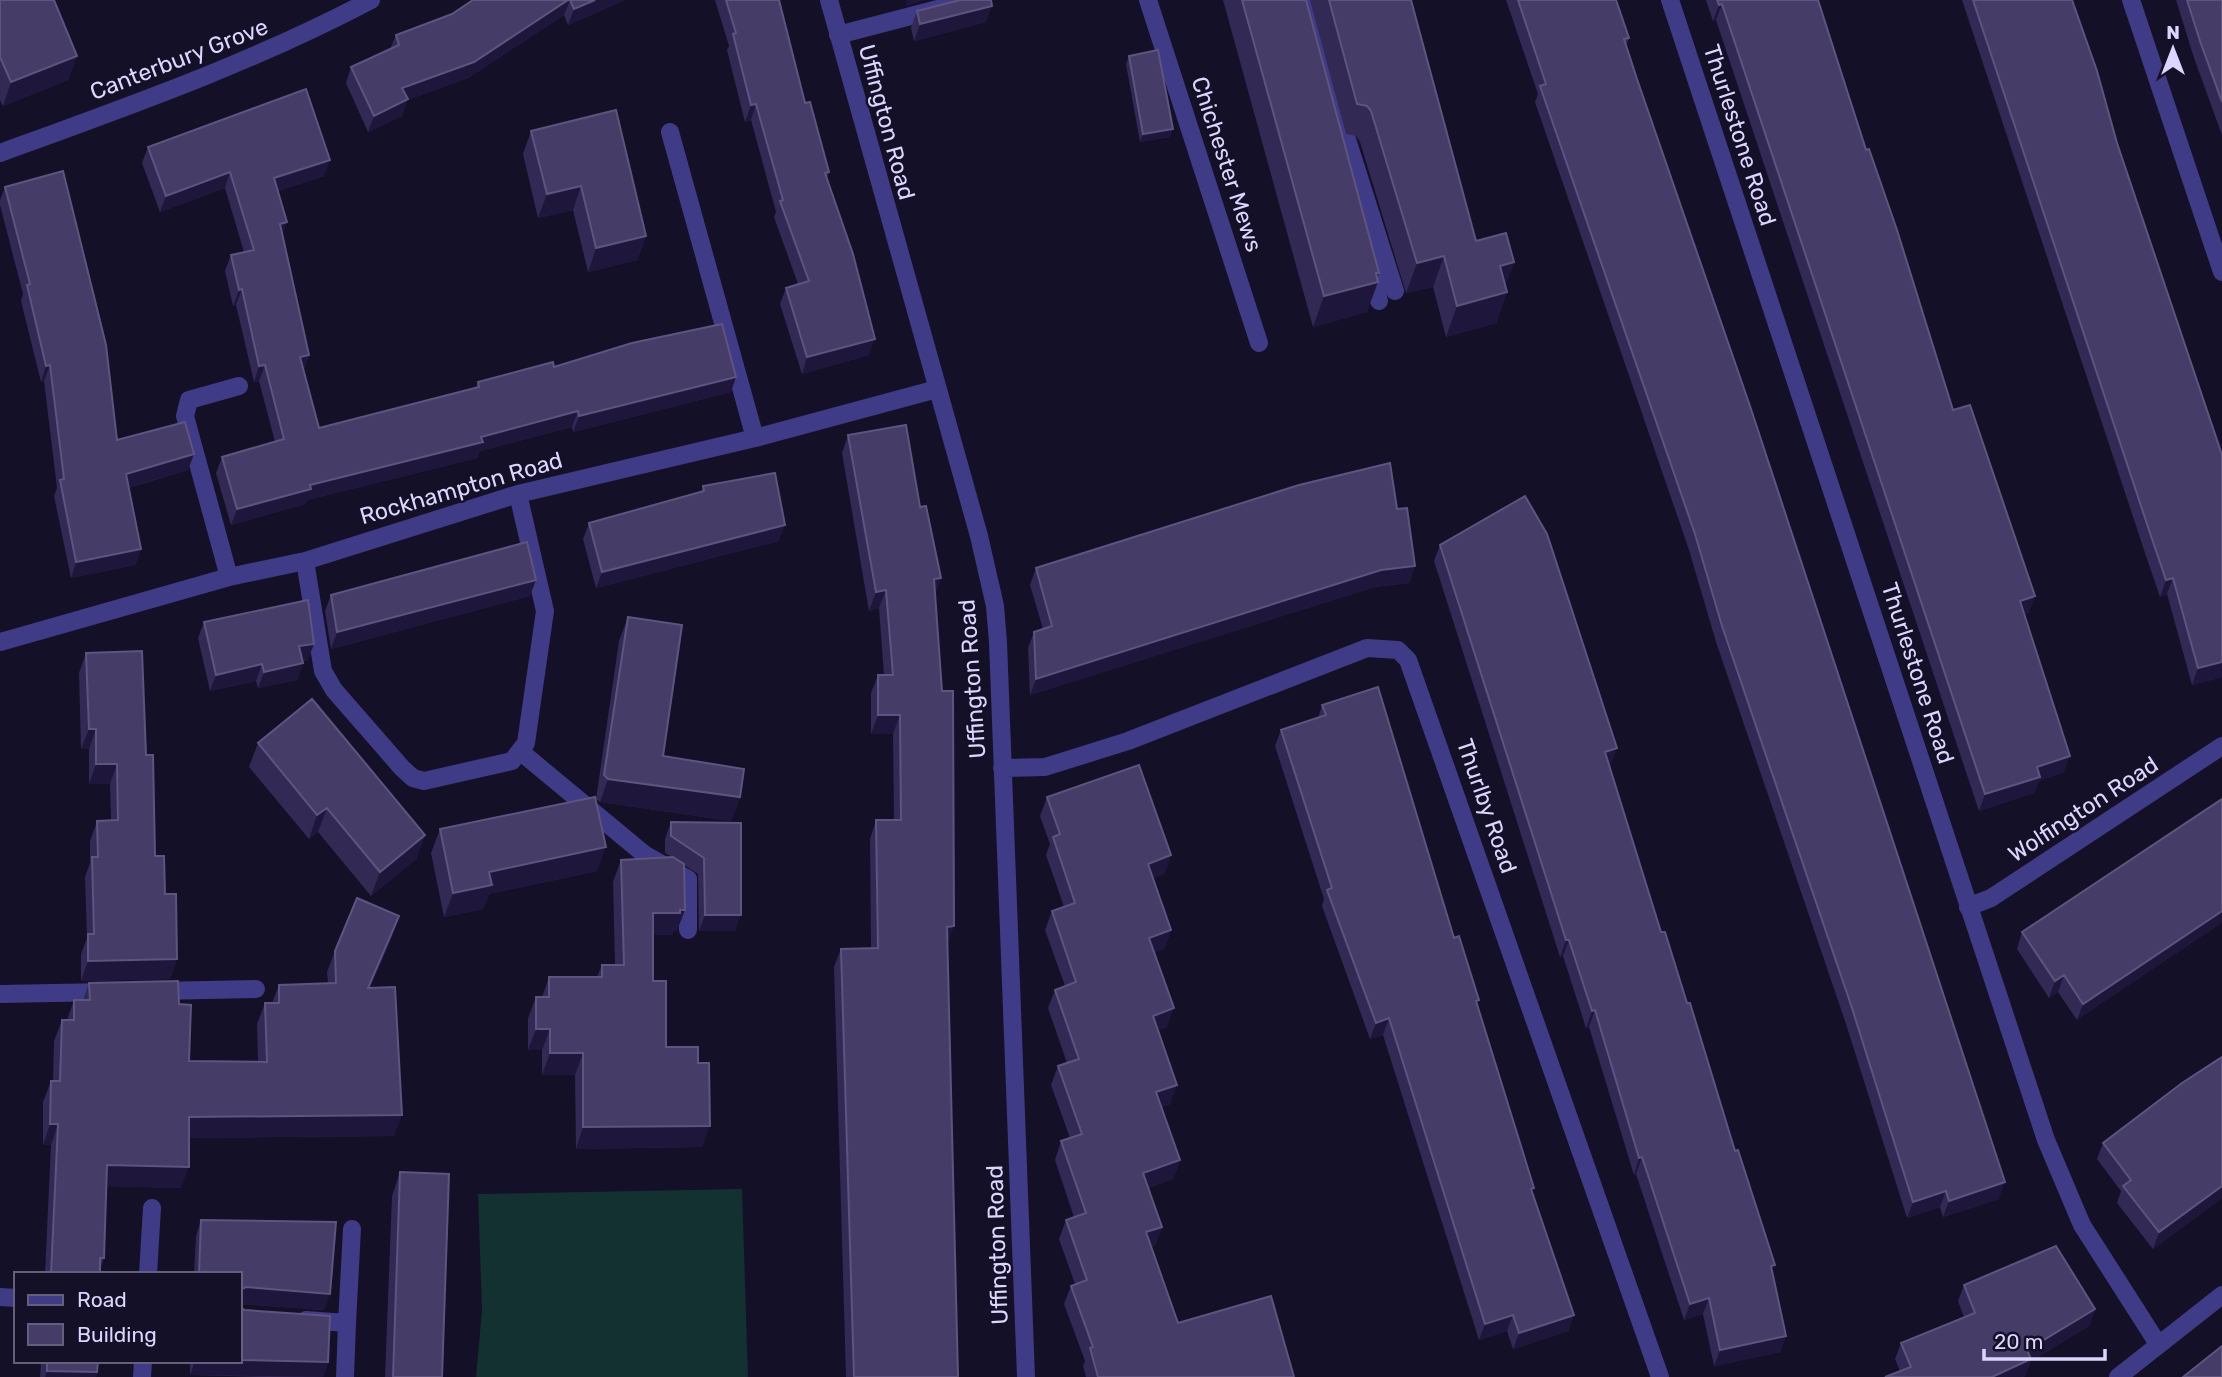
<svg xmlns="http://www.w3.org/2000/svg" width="2222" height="1377" viewBox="0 0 2222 1377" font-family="Rubik,sans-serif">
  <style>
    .grass { fill: #133131 }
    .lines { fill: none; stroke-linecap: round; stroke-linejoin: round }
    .minor { stroke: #403b86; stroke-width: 18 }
    .wall { fill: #332955 }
    .shaded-wall { fill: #1f173b }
    .building { fill: #453c67; stroke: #5d547f; stroke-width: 2 }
    .labels { text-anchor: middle; stroke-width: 5; stroke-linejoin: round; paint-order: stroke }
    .street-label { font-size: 23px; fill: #dcd6ff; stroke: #141027 }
  </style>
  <rect width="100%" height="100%" fill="#141027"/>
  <path class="grass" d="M742,1189L748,1377H476L482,1310L478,1194Z"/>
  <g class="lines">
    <path class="minor" d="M829,0L979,536L995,606L998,642L1026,1377
      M1148,0L1259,343
      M1303,0L1395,291
      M1670,0L2046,1140L2082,1225L2158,1344
      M2131,0L2222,272
      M838,35L972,0
      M670,132L755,438
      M0,153C126,107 252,63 371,0
      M1370,267L1379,301
      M305,561L323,671L334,690L402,768L413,778L424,781L512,761L526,743L545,611L518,494
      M229,577L185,416L189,400L239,386
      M0,642L229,577L305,561L518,494L755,438L937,389
      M521,752L644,854L688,879V930
      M1002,768L1045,767L1128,741L1367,648L1398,650L1408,660L1660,1377
      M1968,907L1991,898L2222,746
      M157,991L256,989
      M0,994L108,992
      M148,1274L152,1208
      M0,1297L16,1298
      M306,1320L347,1323L345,1377
      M347,1323L352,1229
      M142,1377L143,1361
      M2118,1377L2222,1295"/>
  </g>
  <path class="wall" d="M0,0L77,56L68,80L3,106L0,100Z
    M473,0H625L568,25L564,15L468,78L407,100L402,116L368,132L346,83L351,67L390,49L396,35L452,14Z
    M715,0H779L805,103L829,172L827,178L869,355L802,374L780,304L786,288L798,284L774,217L776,212L751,120L745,122L727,50L729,46Z
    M1223,0H1306L1379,273L1367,312L1313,327Z
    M1310,0H1411L1476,241L1514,262L1505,286L1507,292L1496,323L1446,337L1433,287L1406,293L1360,142L1356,136L1346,134Z
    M1506,0H1616L1629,38L1626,46L1999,1199L1943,1217L1940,1207L1907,1218L1846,1024L1716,642L1689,550L1535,102L1538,94Z
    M1706,0H1818L1953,410L2029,613L2024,614L2064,772L2039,781L2034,793L1979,811L1716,20L1713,21Z
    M1962,0H2072L2117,143L2222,455V677L2192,685L2167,594L2160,597L2145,553Z
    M2176,0H2222V135L2194,58Z
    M917,11L986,22L914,41L911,28Z
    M1129,56L1170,137L1140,142L1126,64Z
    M531,131L646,236L637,260L588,272L573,210L538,218L523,154Z
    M148,147L324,176L278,191L282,236L309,355L303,371L319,428L476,387L478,382L554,367L731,392L573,432L572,427L480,451L477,458L307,500L305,504L231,525L216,473L222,457L275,442L259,381L254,382L236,305L233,306L225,271L231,255L244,252L225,188L160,212L142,163Z
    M5,187L117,440L188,470L128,488L141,549L135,565L71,578L54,496L57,488L44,381L41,382L21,301L23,294L0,205V200Z
    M848,435L920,507L941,578L935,594L947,945L958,1377H846L834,967L841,949L871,948L870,839L876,820H894L893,734H871V693L878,675H884L879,608L869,611L842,453Z
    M703,486L779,541L596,588L583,539L589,523L701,492Z
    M1397,509L1415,566L1409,583L1375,587L1030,695L1028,648L1034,632L1043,629L1030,585L1036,568Z
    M1440,545L1611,764L1609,765L1661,932L1772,1273L1786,1336L1780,1352L1714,1366L1703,1314L1684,1320L1636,1174L1634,1175L1589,1027L1586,1028L1563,956L1560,957L1434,561Z
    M331,595L530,596L331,649L325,611Z
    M628,617L663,756L740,797L731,821L600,802L596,799L619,641Z
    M204,622L308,660L303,661V663L297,680L258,688L256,681L210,691L198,638Z
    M86,653L146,755L155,856L165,894L177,959L170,979L81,981V954L87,938L85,877L90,863V841L97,821L111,820L110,784H89V749H81L79,673Z
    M1322,705L1454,938L1477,1005L1533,1193L1574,1315L1568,1331L1513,1349L1507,1331L1479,1340L1383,1035L1370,1039L1322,906L1324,899L1275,746L1281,730L1318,718Z
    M258,743L425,835L416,859L371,896L318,832L309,839L249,767Z
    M1047,797L1171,855L1164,874L1153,878L1171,930L1164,949L1154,952L1167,1027L1158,1030L1170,1104L1161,1107L1180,1160L1173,1179L1148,1188L1162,1227L1155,1245L1151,1247L1178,1323L1294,1377H1086L1083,1366L1085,1361L1064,1304L1071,1286L1075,1284L1059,1239L1066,1220L1074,1217L1055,1160L1061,1141L1070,1138L1051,1085L1058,1066L1067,1063L1048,1008L1055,990L1065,986L1045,930L1052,911L1064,907L1046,855L1050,844L1040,816Z
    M2222,799L2077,1020L2058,992L2049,998L2017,949L2022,932Z
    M671,822L741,823L735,931H699L698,874L684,865L677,931H673L672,935L653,934V981L666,1047L702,1147L576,1149L575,1075H542V1050H528V1018L536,997H542L549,977H597L602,965H615L613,882L621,860L672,857L665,853V839Z
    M440,829L597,871L489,894L483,909L444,917L431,853Z
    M392,937L370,988L394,1136L189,1138L181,1188L106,1186L104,1258L100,1270V1274H45L51,1145H43V1102L51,1081H53L54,1041L62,1020H67L74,1000H83L89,983L179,1004L189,1061L258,1062L257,1024L265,1003H272L279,985L328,983L327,972L335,951Z
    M2103,1143L2222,1198L2153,1249L2117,1203L2121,1191L2097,1159Z
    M400,1172L442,1377H385L392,1196Z
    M201,1220L324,1310L240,1304V1274H194L196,1236Z
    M1964,1285L2095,1309L2089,1326L2031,1361L2025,1376L2022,1377H1885L1900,1371L1895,1359L1901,1343L1964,1317L1958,1301Z
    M41,1361H98L96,1377H40Z
    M190,1361H240L328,1362L323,1377H267L190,1375Z"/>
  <path class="shaded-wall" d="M568,0H570L564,15L468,78L407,100L402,116L368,132L374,116L402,88Z
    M595,0H625L568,25L574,9Z
    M907,0H927L905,6Z
    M1722,4L1716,20L1713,21L1719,5Z
    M992,6L986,22L914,41L920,24Z
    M77,56L68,80L3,106L11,82Z
    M756,104L751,120L745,122L751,105Z
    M1173,129L1170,137L1140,142L1143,134Z
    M330,160L324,176L268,194L274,178Z
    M230,172L225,188L160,212L166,196Z
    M581,186L573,210L538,218L547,194Z
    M287,222L282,238L280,224Z
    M646,236L637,260L588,272L596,248Z
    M1444,256L1433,287L1406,293L1417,263Z
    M1514,262L1503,293L1500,266Z
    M1376,273H1379L1375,282H1378L1367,312L1313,327L1324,296Z
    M242,289L236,305L233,306L239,290Z
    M1507,292L1496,323L1446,337L1457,306Z
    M875,339L869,355L802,374L807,357Z
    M309,355L303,371L300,357Z
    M50,365L44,381L41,382L46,366Z
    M265,365L259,381L254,382L259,366Z
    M736,377L731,392L573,432L579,416Z
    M578,411L572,427L480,451L477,458L307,500L305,504L231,525L237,509L310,485Z
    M194,454L188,470L120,490L126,474Z
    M785,525L779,541L596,588L602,572Z
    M141,549L135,565L71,578L76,562Z
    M1415,566L1409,583L1375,587L1030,695L1036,679L1381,570Z
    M941,578L934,596V579Z
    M2173,578L2167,594L2160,597L2166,580Z
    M536,580L530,596L331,649L337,632Z
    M886,590L879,608L869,611L876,592Z
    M2035,596L2029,613L2014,618L2020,601Z
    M314,644L308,660L293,663L299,646Z
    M2222,662V677L2192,685L2198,668Z
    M303,663L297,680L258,688L264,672Z
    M262,664L256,681L210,691L216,675Z
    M878,715H900L893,734H871Z
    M89,729H96L89,749H81Z
    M1617,748L1611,764L1599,768L1605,752Z
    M2070,756L2064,772L2039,781L2034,793L1979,811L1985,794L2037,767Z
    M96,764H117L110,784H89Z
    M608,779L740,797L731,821L600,802Z
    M327,808L318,832L309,839L317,815Z
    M425,835L416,859L371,896L380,872Z
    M606,847L597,871L489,894L483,909L444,917L453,893L489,872Z
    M1171,855L1164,874L1141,882L1148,864Z
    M680,910H685L677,931H673L672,935L645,934L653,913Z
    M2222,911V923L2077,1020L2083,1004Z
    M705,915H741L735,931H699Z
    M399,916L392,937L361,1009L368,988Z
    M954,926L947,945V927Z
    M1171,930L1164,949L1142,957L1149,938Z
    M1566,940H1569L1563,956L1560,957Z
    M177,959L170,979L81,981L88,961Z
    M2064,975L2058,992L2049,998L2055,981Z
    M1174,1008L1167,1027L1146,1035L1153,1016Z
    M1595,1010L1589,1027L1586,1028L1592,1011Z
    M1389,1018L1383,1035L1370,1039L1376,1023Z
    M536,1029H550L542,1050H528Z
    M550,1053H583L575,1075H542Z
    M1177,1085L1170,1104L1149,1111L1156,1092Z
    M402,1115L394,1136L182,1138L189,1117Z
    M50,1124H58L51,1145H43Z
    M710,1126L702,1147L576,1149L583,1127Z
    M1642,1157L1636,1174L1634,1175L1639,1158Z
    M1180,1160L1173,1179L1136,1192L1143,1173Z
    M107,1165L189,1167L181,1188L99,1186Z
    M2005,1182L1999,1199L1943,1217L1949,1201Z
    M2222,1186V1198L2153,1249L2159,1232Z
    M1946,1191L1940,1207L1907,1218L1913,1202Z
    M1162,1227L1155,1245L1139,1251L1146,1232Z
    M246,1287L330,1294L324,1310L240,1304V1290Z
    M1709,1298L1703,1314L1684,1320L1690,1304Z
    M2095,1309L2089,1326L2031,1361L2025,1376L2022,1377H1992L2027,1350Z
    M1513,1315L1507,1331L1479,1340L1485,1324Z
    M1574,1315L1568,1331L1513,1349L1519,1333Z
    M1786,1336L1780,1352L1714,1366L1720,1350Z
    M240,1360L328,1362L323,1377L190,1375L195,1361H240Z
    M47,1371L97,1372L96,1377H45Z"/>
  <path class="building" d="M0,0H54L77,56L11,82L0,57Z
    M473,0H568L474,62L402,88L408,99L374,116L351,67L399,45L396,35L452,14Z
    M570,0H595L574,9Z
    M726,0H779L805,103L810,102L829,172L825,173L853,254L875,339L807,357L786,288L809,281L780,201L783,200L756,104L751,105L733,34L736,33Z
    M960,0H991L992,6L920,24L917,11Z
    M1242,0H1306L1379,273H1376L1378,282L1324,296Z
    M1329,0H1411L1476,241L1506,233L1514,262L1500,266L1507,292L1457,306L1444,256L1417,263L1371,111L1367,106L1357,104Z
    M1518,0H1616L1629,38L1624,39L1637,79L1750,406L2005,1182L1949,1201L1946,1191L1913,1202L1852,1008L1722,626L1695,534L1540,86L1546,84Z
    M1717,0H1818L1866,150L1869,149L1897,230L1953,410L1970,405L2035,596L2020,601L2070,756L2037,767L2040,777L1985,794L1722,4L1719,5Z
    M1973,0H2072L2097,71L2117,143L2222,455V662L2198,668L2173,578L2166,580L2151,536Z
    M2187,0H2222V102L2200,41Z
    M1158,50L1173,129L1143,134L1129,56Z
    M306,89L330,160L274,178L287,222L280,224L309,355L300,357L319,428L479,387L478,382L553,362L554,367L632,343L722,324L736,377L579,416L578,411L481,437L483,442L310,485L311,489L237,509L222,457L284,439L265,365L259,366L242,289L239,290L231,255L254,250L230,172L166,196L148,147Z
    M616,110L646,236L596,248L581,186L547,194L531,131Z
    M63,171L106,345L117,440L185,422L194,454L126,474L141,549L76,562L60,480L64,479L50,365L46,366L27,285L30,284L5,187Z
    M906,425L920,507L926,506L941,578L934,579L942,691H953L954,926L947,927L958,1377H854L841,949L878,948L876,820H901L900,715H878V675H893L886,590L876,592L848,435Z
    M1390,463L1397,509L1407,508L1415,566L1381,570L1036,679L1034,632L1052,626L1036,568L1299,485Z
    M775,473L785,525L602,572L589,523L704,491L703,486Z
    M1525,496L1547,534L1617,748L1605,752L1661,932H1665L1687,1003H1690L1735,1151L1738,1150L1775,1265L1771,1266L1786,1336L1720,1350L1709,1298L1690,1304L1642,1157L1639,1158L1595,1010L1592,1011L1569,940H1566L1440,545Z
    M527,542L536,580L337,632L331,595Z
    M308,600L314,644L299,646L303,663L264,672L262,664L216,675L204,622Z
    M628,617L682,625L663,756L744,769L740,797L608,779L604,775Z
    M142,651L146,755H153L155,856H164L165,894H176L177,959L88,961V934H94L92,857H98L97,821L118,820L117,764H96V729H89L86,653Z
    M1378,687L1454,938L1459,936L1479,1000L1476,1001L1534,1188L1531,1189L1574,1315L1519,1333L1513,1315L1485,1324L1389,1018L1376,1023L1327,890L1332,888L1281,730L1326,715L1322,705Z
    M312,699L425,835L380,872L327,808L317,815L258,743Z
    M1139,765L1171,855L1148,864L1171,930L1149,938L1174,1008L1153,1016L1177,1085L1156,1092L1180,1160L1143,1173L1162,1227L1146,1232L1178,1323L1271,1296L1294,1377H1098L1090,1348L1093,1347L1071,1286L1087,1280L1066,1220L1086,1213L1061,1141L1082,1134L1058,1066L1079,1059L1055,990L1076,982L1052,911L1075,903L1053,837L1060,834L1047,797Z
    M595,797L606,847L489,872L492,885L453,893L440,829Z
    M2222,799V911L2083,1004L2064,975L2055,981L2022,932Z
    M671,822L741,823V915H705L704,858L671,836Z
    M673,857L684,864L685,910H680V913H653V981H666V1047H698V1063H709L710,1126L583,1127V1053H550V1029H536V997H549V977H602V965H624L621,860Z
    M357,898L399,916L368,988L395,987L402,1115L189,1117V1167L107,1165L104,1258H100V1274H51L58,1124H50L51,1081H60L62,1020H74V1000H90L89,983L178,981L179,1004L191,1005L189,1061L267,1062L265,1003H279V985L336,983L335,951Z
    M2222,1057V1186L2159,1232L2123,1186L2131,1180L2103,1143L2182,1083Z
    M400,1172L449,1174L442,1377H393Z
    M201,1220L336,1222L330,1294L246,1287L240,1290V1274H199Z
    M2056,1246L2095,1309L2027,1350L2031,1359L1992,1377H1885L1911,1367L1901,1343L1975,1313L1964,1285Z
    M240,1308L245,1310L330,1316L328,1362L240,1360Z
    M2222,1346V1377H2183Z
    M47,1361H98L97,1372L47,1371Z"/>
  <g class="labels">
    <g class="street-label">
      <text transform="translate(179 59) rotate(-21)" y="8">Canterbury Grove</text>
      <text transform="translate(887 122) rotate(75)" y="8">Uffington Road</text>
      <text transform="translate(1740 135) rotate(72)" y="8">Thurlestone Road</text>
      <text transform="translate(1227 164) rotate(72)" y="8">Chichester Mews</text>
      <text transform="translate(461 488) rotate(-16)" y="8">Rockhampton Road</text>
      <text transform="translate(1918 673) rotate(72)" y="8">Thurlestone Road</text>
      <text transform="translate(972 679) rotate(-94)" y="8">Uffington Road</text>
      <text transform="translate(1487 806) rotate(71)" y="8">Thurlby Road</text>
      <text transform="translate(2083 809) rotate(-33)" y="8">Wolfington Road</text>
      <text transform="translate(997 1245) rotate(-92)" y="8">Uffington Road</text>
    </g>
  </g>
  <rect x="14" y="1272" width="228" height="91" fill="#141027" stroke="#645f7d" stroke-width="2"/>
  <rect x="28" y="1295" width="35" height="10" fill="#403b86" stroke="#645f7d" stroke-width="2"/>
  <text x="77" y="1307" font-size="21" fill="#dcd6ff">Road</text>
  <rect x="28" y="1324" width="35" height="21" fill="#453c67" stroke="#645f7d" stroke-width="2"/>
  <text x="77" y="1342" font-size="21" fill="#dcd6ff">Building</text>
  <g transform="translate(2173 49)" stroke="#141027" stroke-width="5" paint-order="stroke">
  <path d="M0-5L12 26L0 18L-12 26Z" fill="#dcd6ff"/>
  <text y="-10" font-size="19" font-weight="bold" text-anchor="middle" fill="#dcd6ff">N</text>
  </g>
  <path d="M1984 1349v10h121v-10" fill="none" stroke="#dcd6ff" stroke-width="3.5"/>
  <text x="1994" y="1349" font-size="21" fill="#dcd6ff" stroke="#141027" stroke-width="5" paint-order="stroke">20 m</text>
</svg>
